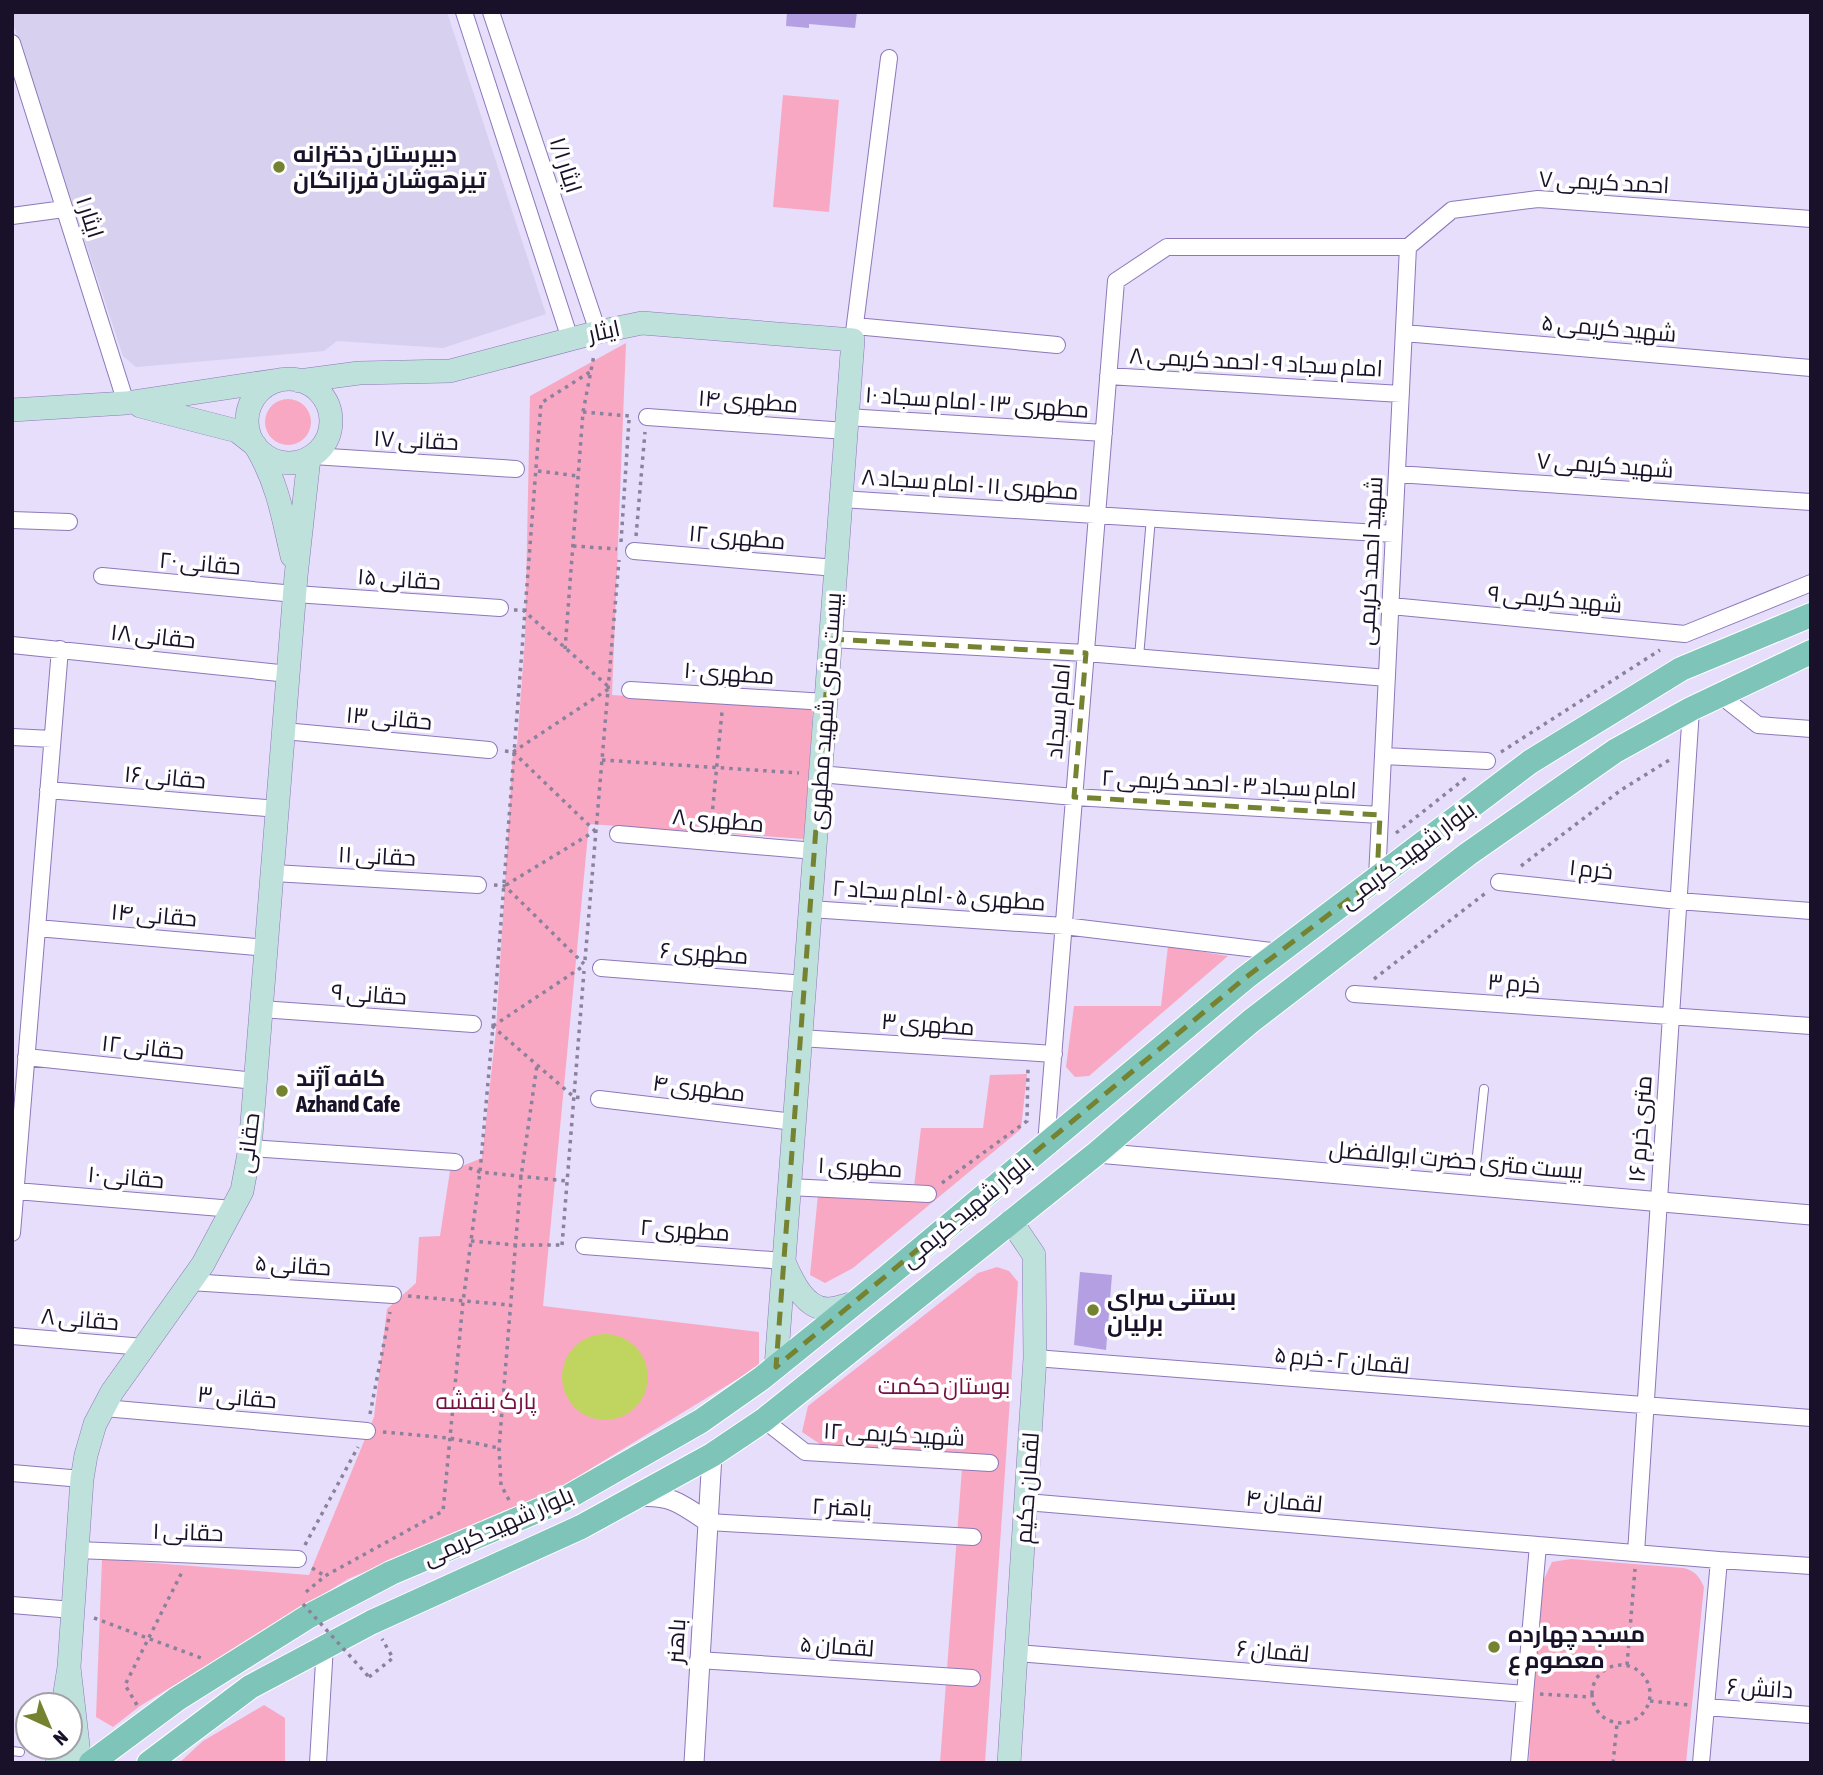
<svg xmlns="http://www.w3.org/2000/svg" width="1823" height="1775" viewBox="0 0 1823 1775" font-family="'Asap Condensed',Cairo,sans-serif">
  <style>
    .built { fill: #d8d0ef }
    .green { fill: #f9a8c3 }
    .water { fill: #c0d560 }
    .building { fill: #b39fe2 }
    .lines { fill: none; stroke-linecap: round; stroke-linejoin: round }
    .service-casing { stroke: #8d78b9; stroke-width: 10 }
    .minor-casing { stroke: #8d78b9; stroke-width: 18 }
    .tertiary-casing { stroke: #8d78b9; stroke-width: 21 }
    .secondary-casing { stroke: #8d78b9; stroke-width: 24 }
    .primary-casing { stroke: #fff; stroke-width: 26 }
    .path { stroke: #8a829d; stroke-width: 3.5; stroke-dasharray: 3.5 5; stroke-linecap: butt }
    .service { stroke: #fff; stroke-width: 8 }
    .minor { stroke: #fff; stroke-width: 16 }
    .tertiary { stroke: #fff; stroke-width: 19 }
    .secondary { stroke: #bfe1db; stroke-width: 23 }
    .primary { stroke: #7fc4b8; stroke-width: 24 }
    .path-bridge { stroke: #8a829d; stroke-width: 3.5; stroke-dasharray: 3.5 5; stroke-linecap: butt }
    .marked { fill: none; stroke: #758331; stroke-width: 5; stroke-dasharray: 14 9; stroke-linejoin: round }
    .poi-dot { fill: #758331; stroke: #fff; stroke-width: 2.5 }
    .labels { text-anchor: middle; stroke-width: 7; stroke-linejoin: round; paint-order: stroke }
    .poi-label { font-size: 23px; font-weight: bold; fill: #191129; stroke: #fff; text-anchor: start }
    .street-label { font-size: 23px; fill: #191129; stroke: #fff }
    .park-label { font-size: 23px; fill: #750f41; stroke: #fff }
  </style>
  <rect width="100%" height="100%" fill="#e6defb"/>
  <path class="built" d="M12,12H447L546,314L443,348L337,341L324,351L136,367L123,356L12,20Z"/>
  <path class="green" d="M783,95L839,100L829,212L773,207Z
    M626,343L612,695L813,708L805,839L589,824L543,1306L759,1332V1366L554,1491L348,1579L140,1706L113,1727L96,1717L102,1559L309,1575L374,1417L387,1309L416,1283L419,1237L440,1236L450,1171L482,1158L496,1030L513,752L517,746L525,639L530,396Z
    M265 422a23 23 0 1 1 46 0a23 23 0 1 1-46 0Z
    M1168,946L1228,956L1089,1076L1075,1077L1066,1067L1074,1006H1161Z
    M1027,1074L1021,1129L853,1268L825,1283L810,1275L819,1185L914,1187L921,1128H983L990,1075Z
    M997,1267L1009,1271L1018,1282L985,1763H940L963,1455L833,1447L820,1444L802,1432L808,1406L978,1273Z
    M1571,1559L1684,1568C1695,1571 1699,1576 1704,1587L1686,1763H1529L1532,1692L1543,1581L1552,1562Z
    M264,1705L285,1718V1763H179L203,1741Z"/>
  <path class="water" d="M562 1377a43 43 0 1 1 86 0a43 43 0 1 1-86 0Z"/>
  <path class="building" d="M787,12H857L855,28L809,24V28L786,26Z
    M1080,1272L1112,1275L1106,1350L1074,1345Z"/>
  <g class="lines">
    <g class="service-casing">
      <path id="service" d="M1139,657L1151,518
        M1474,1184L1484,1089
        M12,1751L20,1752"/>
    </g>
    <g class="minor-casing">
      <path id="minor" d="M464,12L570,339
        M491,12L598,332
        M12,43L126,403
        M12,216L64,209
        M1408,247L1452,210L1538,199L1811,219
        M855,326L1057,345
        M1404,333L1811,368
        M853,340L889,58
        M1108,376L1401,394
        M647,417L846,431
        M847,417L1104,433
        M313,456L516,469
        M1397,474L1811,502
        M841,499L1394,534
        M12,520L69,522
        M634,551L836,568
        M102,576L295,594L500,608
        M1391,606L1685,634L1811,583
        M830,639L1086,653L1387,678
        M12,645L289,674
        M630,690L826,702
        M1720,695L1758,725L1811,729
        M284,731L489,750
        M12,737L52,739
        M1383,756L1487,761
        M820,774L1074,797L1380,815
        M48,790L278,809
        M618,834L815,851
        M274,873L478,885
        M1377,878L1408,247
        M1499,882L1678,901L1811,911
        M810,909L1064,926L1280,952
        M37,928L268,948
        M601,968L805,984
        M1354,994L1811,1026
        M261,1009L473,1024
        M800,1038L1054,1054
        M26,1057L255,1081
        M599,1099L794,1122
        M1046,1144L1116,281L1167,247H1408
        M250,1148L455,1162
        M789,1187L928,1194
        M16,1191L233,1209
        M12,1233L60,649
        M584,1246L784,1261
        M190,1282L393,1295
        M12,1336L144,1347
        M1035,1358L1811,1418
        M104,1408L367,1431
        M764,1420L805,1452L990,1463
        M12,1473L82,1479
        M1026,1502L1538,1545
        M708,1522L973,1537
        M77,1550L298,1559
        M1636,1553L1691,709
        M1719,1560L1811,1566
        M12,1605L73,1610
        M1017,1653L1525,1694
        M698,1660L972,1678
        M1706,1707L1811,1715
        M318,1763L325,1645
        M1519,1763L1538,1545L1719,1560L1701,1763"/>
    </g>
    <g class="tertiary-casing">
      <path id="tertiary" d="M1097,1153L1811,1215
        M637,1497C670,1494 682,1504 708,1522
        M694,1763L712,1455"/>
    </g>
    <g class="secondary-casing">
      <path id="secondary" d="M247 421a42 42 0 1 1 84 0a42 42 0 1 1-84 0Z
        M299,381L359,373L450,371L598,332L642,323L853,340L776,1367
        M140,406L237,431L255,445
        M12,410L126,403L279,380
        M258,450C278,485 283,517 292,556
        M784,1262C792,1280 804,1308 827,1309C836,1309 846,1305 854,1303
        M69,1667L82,1479L86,1455L95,1424L112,1392L203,1264L242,1191L250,1148L296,576L309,458
        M63,1705L69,1667L80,1763
        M57,1747V1763
        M1009,1763L1035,1358L1034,1255L1011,1221"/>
    </g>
    <g class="primary-casing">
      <path id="primary" d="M91,1763L177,1699L309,1616L391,1573L563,1500L701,1421L762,1378L887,1277L1245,978L1530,762L1681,669L1811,615
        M149,1763L250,1687L372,1622L581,1527L712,1455L764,1420L1097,1153L1251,1021L1468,854L1615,751L1691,709L1811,652"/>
    </g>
    <path class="path" d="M583,412L630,416
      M538,471L578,476
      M636,536L645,432
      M621,542L629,420
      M573,546L617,549
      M514,610H523L610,688
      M565,649L583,412L594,355
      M505,751L513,752L595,831
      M513,752L610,688
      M1501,752L1660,650
      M602,760L799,773
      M711,826L722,712
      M1396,833L1467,777
      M1521,866L1621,790L1671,759
      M494,885L505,886L584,964
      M506,885L595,831
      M585,960L619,560
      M1374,979L1487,892
      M492,1026L574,1097L583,1098
      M493,1026L585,965
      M469,1168L480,1172L567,1181
      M942,1183L1027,1121L1028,1069
      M471,1241L515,1245H563
      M562,1245L584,971
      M408,1296L510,1305
      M370,1414L390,1312
      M383,1432L449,1438L499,1448
      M509,1500L501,1485L499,1448L521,1177L537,1065
      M305,1545L358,1447
      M312,1568L325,1576
      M306,1592L325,1576L443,1511L463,1302L480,1172L493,1026L541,403L590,372
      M94,1618L201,1658
      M1592 1694a29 29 0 1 1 58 0a29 29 0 1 1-58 0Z
      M1627,1665L1635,1569
      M369,1677L393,1658L382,1639
      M1540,1694L1591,1697
      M1650,1701L1689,1705
      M137,1705L125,1685L182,1572
      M1613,1763L1617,1724"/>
    <use href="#service" class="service"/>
    <use href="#minor" class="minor"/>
    <use href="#tertiary" class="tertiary"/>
    <use href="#secondary" class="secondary"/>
    <use href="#primary" class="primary"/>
    <path class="path-bridge" d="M303,1604L369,1677"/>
  </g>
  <path class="marked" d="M830,639L1086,653L1074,797L1380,815L1377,878L1245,978L776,1367Z"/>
  <g class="poi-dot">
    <circle cx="279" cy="167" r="7"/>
    <circle cx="282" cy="1091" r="7"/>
    <circle cx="1093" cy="1310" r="7"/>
    <circle cx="1494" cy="1647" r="7"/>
  </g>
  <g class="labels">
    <g class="poi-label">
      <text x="293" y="162">دبیرستان دخترانه<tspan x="293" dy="26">تیزهوشان فرزانگان</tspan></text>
      <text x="296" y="1086">کافه آژند<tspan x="296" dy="26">Azhand Cafe</tspan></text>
      <text x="1107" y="1305">بستنی سرای<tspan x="1107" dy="26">برلیان</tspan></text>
      <text x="1508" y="1642">مسجد چهارده<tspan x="1508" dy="26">معصوم ع</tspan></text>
    </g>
    <g class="street-label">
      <text transform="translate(566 165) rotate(72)" y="8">ایثار ۱/۱</text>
      <text transform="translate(1604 182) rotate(3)" y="8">احمد کریمی ۷</text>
      <text transform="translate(90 217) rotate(72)" y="8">ایثار ۱</text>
      <text transform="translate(1609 328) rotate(5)" y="8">شهید کریمی ۵</text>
      <text transform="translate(604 331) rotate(-12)" y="8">ایثار</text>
      <text transform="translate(1256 362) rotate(3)" y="8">امام سجاد ۹ - احمد کریمی ۸</text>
      <text transform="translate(748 401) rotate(4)" y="8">مطهری ۱۴</text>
      <text transform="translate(977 402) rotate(4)" y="8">مطهری ۱۳ - امام سجاد ۱۰</text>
      <text transform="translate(416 440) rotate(3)" y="8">حقانی ۱۷</text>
      <text transform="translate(1605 465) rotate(4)" y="8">شهید کریمی ۷</text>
      <text transform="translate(970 484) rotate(4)" y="8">مطهری ۱۱ - امام سجاد ۸</text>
      <text transform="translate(737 537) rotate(5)" y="8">مطهری ۱۲</text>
      <text transform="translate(1370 561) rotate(-87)" y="8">شهید احمد کریمی</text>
      <text transform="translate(200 563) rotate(5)" y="8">حقانی ۲۰</text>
      <text transform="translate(399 579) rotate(4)" y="8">حقانی ۱۵</text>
      <text transform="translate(1555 599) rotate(5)" y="8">شهید کریمی ۹</text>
      <text transform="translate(153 636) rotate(6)" y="8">حقانی ۱۸</text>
      <text transform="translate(729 673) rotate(4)" y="8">مطهری ۱۰</text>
      <text transform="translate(825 711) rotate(-86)" y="8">بیست متری شهید مطهری</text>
      <text transform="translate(1058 711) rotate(-85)" y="8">امام سجاد</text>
      <text transform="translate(389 718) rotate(5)" y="8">حقانی ۱۳</text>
      <text transform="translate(165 777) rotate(5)" y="8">حقانی ۱۶</text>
      <text transform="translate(1229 784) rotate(3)" y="8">امام سجاد ۳ - احمد کریمی ۲</text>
      <text transform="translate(718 820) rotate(5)" y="8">مطهری ۸</text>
      <text transform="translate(1407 855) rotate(-37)" y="8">بلوار شهید کریمی</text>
      <text transform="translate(377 856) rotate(3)" y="8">حقانی ۱۱</text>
      <text transform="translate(1591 869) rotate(6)" y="8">خرم ۱</text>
      <text transform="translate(939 895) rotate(4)" y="8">مطهری ۵ - امام سجاد ۲</text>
      <text transform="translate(154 915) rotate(5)" y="8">حقانی ۱۴</text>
      <text transform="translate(704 953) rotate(4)" y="8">مطهری ۶</text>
      <text transform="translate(1514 983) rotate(4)" y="8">خرم ۳</text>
      <text transform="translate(369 994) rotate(4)" y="8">حقانی ۹</text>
      <text transform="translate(928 1024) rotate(4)" y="8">مطهری ۳</text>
      <text transform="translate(143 1047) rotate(6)" y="8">حقانی ۱۲</text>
      <text transform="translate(699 1088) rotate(7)" y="8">مطهری ۴</text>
      <text transform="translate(1640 1129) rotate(-86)" y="8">۱۶ متری خرم</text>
      <text transform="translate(248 1143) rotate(-83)" y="8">حقانی</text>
      <text transform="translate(1456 1160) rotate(5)" y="8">بیست متری حضرت ابوالفضل</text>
      <text transform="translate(860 1167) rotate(3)" y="8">مطهری ۱</text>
      <text transform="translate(126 1177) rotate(5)" y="8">حقانی ۱۰</text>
      <text transform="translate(966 1211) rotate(-40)" y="8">بلوار شهید کریمی</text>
      <text transform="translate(685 1230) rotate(4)" y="8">مطهری ۲</text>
      <text transform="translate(293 1265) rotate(4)" y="8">حقانی ۵</text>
      <text transform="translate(80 1319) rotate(5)" y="8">حقانی ۸</text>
      <text transform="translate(1342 1360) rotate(5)" y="8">لقمان ۲ - خرم ۵</text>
      <text transform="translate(237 1397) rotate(5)" y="8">حقانی ۳</text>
      <text transform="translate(894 1434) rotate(3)" y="8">شهید کریمی ۱۲</text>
      <text transform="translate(1027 1488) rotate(-86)" y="8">لقمان حکیم</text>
      <text transform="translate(1284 1501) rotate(5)" y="8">لقمان ۴</text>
      <text transform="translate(842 1507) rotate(3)" y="8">باهنر ۲</text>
      <text transform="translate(498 1526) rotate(-24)" y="8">بلوار شهید کریمی</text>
      <text transform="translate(188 1532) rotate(2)" y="8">حقانی ۱</text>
      <text transform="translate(676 1641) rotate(-86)" y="8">باهنر</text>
      <text transform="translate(837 1646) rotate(4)" y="8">لقمان ۵</text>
      <text transform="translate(1273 1651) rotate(5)" y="8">لقمان ۶</text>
      <text transform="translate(1760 1688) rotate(4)" y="8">دانش ۶</text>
    </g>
    <g class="park-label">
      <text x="944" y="1394">بوستان حکمت</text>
      <text x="486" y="1409">پارک بنفشه</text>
    </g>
  </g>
  <rect width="1823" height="1775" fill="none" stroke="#191129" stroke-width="28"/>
  <g transform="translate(49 1726) rotate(136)"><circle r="33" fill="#ffffff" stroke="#a3a0a9" stroke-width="2"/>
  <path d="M0-5L12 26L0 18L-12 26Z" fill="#758331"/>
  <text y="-10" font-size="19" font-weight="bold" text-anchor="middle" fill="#191129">N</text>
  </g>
</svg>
